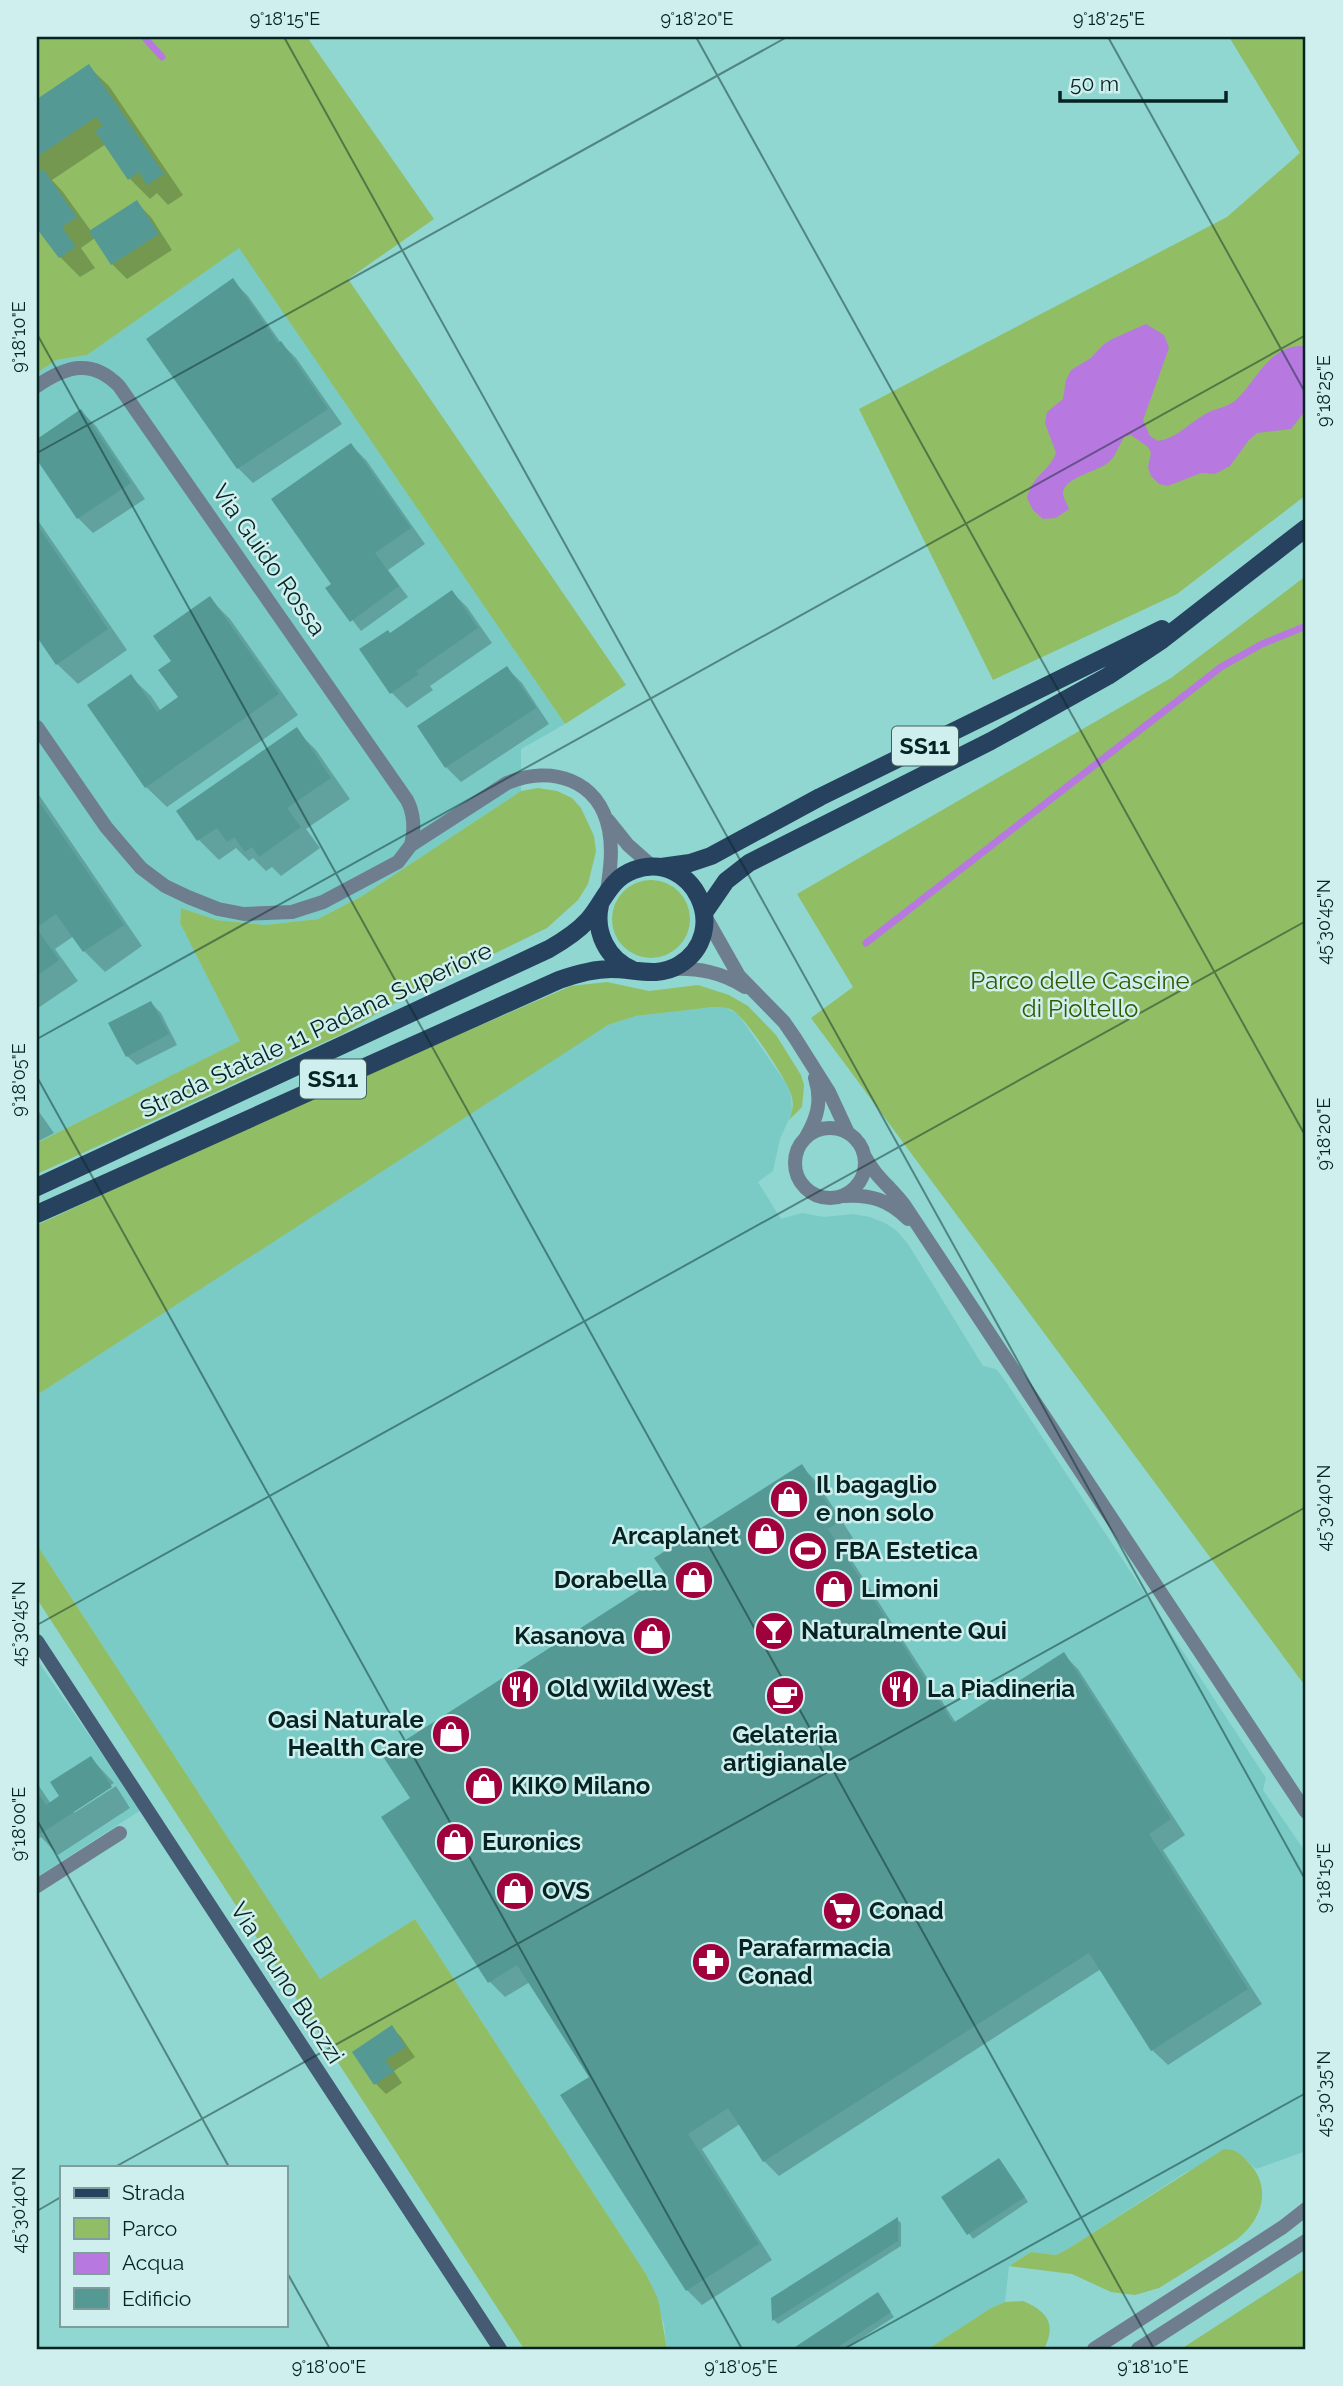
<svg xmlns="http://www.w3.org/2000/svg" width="1343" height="2386" viewBox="0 0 1343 2386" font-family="Raleway,sans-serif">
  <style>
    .built { fill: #7acbc6 }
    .green { fill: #91be65 }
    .water { fill: #b778e0 }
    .shadow { fill: #0003 }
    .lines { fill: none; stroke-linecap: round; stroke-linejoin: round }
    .stream { stroke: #b778e0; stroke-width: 7 }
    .building { fill: #559995 }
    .street { stroke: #6f7e8f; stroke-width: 14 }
    .secondary { stroke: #455b73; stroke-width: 14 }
    .primary { stroke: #27425f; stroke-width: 18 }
    .ticks { fill: none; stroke: #052322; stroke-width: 2; stroke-opacity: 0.45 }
    .labels { text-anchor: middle; stroke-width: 5; stroke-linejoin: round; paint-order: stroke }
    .shield { fill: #ceefed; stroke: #41605f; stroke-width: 2 }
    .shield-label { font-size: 23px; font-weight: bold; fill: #052322 }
    .street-label { font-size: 24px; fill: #052322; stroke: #ceefed }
    .park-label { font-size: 24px; fill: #345700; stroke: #ceefed }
    .poi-label { font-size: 24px; font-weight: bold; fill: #052322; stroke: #ceefed; text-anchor: start }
    .neatline { fill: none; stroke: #052322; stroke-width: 2.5 }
    .ticks-label { font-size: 18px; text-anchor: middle; fill: #052322 }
  </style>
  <rect width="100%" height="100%" fill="#90d6d1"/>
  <path class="built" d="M239,247L565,724L521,749V791L362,896L318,919L265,925L217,920L181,908L180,923L241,1041L37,1143V373L56,360L87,355Z
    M714,1007H724L738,1014L788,1086L791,1095L792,1112L780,1139L773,1171L758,1182L781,1219L802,1213L824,1217L853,1214L870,1217L885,1223L897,1231L908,1244L983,1366L996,1369L1004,1379L1266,1778L1263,1790L1306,1853V2151L1256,2169L1239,2153L1186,2172L1066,2250L1056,2255L1031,2252L1009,2266L1005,2302L991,2308L928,2349H667L664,2324L646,2274L415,1919L320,1979L37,1545V1395L594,1032L608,1025L636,1016Z
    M37,1660L141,1810L37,1877Z"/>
  <path class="green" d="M37,37H307L434,219L348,279L626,685L565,724L239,248L87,355L56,360L37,373Z
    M1229,37H1306V495L1177,594L993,680L859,409L1227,217L1300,153Z
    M1306,576V1687L811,1018L853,987L797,894L1171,678Z
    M538,788L557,791L572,798L581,808L594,836L596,851L588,884L578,900L547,928L409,995L342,1034L37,1174V1143L240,1041L180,923L181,908L217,920L265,925L318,919L362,896L521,791Z
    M612 919a39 39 0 1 1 78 0a39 39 0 1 1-78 0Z
    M607,982L649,991L698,985L729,995L748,1006L776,1035L801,1075L804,1085L802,1107L789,1120C793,1111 794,1103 791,1094C787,1080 746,1019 735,1012C728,1007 722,1007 714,1007L636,1016L608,1025L37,1395V1225L283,1111L571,986Z
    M37,1545L320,1979L415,1919L646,2274L658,2299L667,2349H524L37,1599Z
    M1224,2149C1235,2149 1240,2153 1247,2161C1273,2186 1263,2220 1236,2240L1159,2288L1135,2295L1111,2292L1072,2274L1009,2266L1031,2252L1056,2255L1066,2250Z
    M1306,2268V2349H1181Z
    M1023,2301C1047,2311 1057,2324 1044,2349H928L991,2308L1005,2302Z"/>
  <path class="water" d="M1146,324L1164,335L1169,348L1143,420L1150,436L1158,441C1178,438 1191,421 1209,412C1218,408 1231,406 1238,398C1258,378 1270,345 1303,346L1306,350V410L1291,429L1257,433L1249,440L1230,466L1215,474L1201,473L1168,486L1159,484L1151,476L1148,467L1151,453L1148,447L1131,435L1124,437C1119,445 1116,456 1109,462C1099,471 1063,478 1063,493C1063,498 1068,505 1069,509L1056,518L1043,519L1033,510L1027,498C1033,474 1047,474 1056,453L1045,423L1047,412L1063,399L1066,380L1071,370L1091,358L1103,345L1112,339Z"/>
  <path class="shadow" d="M88,66L109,86L183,195L168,205L157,193L150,199L130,179L106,144L52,180L63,192L91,231L136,202L151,217L172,250L127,279L112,264L95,238L81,248L95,268L80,277L60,257L37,226V102Z
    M233,281L248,296L281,343L296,358L342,424L253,483L238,468Z
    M81,411L96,426L145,499L93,533L78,518L37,457V441Z
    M351,445L366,460L425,544L388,570L408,597L361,631L328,589L334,584Z
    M37,519L127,650L78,684L57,664L37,634Z
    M452,592L467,607L492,643L430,686L433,690L407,708L392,693L361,650L390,635Z
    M210,599L230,619L298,715L167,807L146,787L89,705L130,676L151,696L161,711L180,698L173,662Z
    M507,668L522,683L549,724L461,782L446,767L419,727Z
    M296,730L316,750L350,799L306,829L320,848L281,876L272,867L266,871L253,858L249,861L236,848L219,860L199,840L179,812Z
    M37,792L142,946L105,972L84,951L74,936L55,949L78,981L38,1008Z
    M151,1003L161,1013L177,1045L137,1065L127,1056Z
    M37,1109L54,1133L37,1142Z
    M801,1466L816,1481L853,1538L842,1545L956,1723L1063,1654L1078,1669L1185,1835L1163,1850L1262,2004L1168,2065L1152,2050L1101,1969L779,2176L764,2161L740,2124L702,2149L772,2260L702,2305L687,2290L594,2085L530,1982L505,1997L490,1982L384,1817L413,1799L667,1575Z
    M91,1758L114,1783L74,1809V1813L116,1786L130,1808L58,1855L41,1837L37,1840V1783L51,1804L62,1796Z
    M392,2027L401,2037L415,2057L394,2071L402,2083L386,2094L376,2084L354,2052Z
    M1003,2165L1028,2202L973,2239L944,2197Z
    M897,2219L901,2223V2246L778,2324L774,2320L773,2299Z
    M878,2295L894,2317L845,2349H795Z"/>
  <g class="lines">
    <path class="stream" d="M144,37L162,57
      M866,943L1221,667L1262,644L1306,626"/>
  </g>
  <path class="building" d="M89,64L164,174L147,185L139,172L128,180L95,131L103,126L96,117L37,157V99Z
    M43,169L77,217L62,227L76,247L59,258L37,229V174Z
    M137,200L159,234L111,265L89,231Z
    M233,278L278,343L281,341L328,409L237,469L146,339Z
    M81,409L131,483L77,519L37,460V439Z
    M351,443L411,528L375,553L399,586L350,622L325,588L331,584L271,499Z
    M37,525L108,629L56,665L37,637Z
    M452,590L478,628L416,671L419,674L390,694L359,649L388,630L390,633Z
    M210,596L279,694L145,788L87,705L131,674L157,712L178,697L158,670L171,661L153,636Z
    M507,666L536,708L445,768L417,726Z
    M297,727L331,778L287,808L301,827L259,857L252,847L245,852L234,837L227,842L217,828L197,841L176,811Z
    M37,799L124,925L83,952L56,914L37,927Z
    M37,929L59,960L37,976Z
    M151,1001L169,1034L126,1057L108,1023Z
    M802,1464L839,1522L828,1529L953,1723L1064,1652L1171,1819L1149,1834L1248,1989L1151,2051L1089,1953L763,2162L728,2108L688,2134L759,2244L686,2291L560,2095L589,2077L551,2018L517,1965L488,1983L381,1817L410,1798L382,1755L665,1574L654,1558Z
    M91,1756L112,1787L37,1836V1791L46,1805L59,1796L50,1782Z
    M392,2025L406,2047L385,2060L394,2072L374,2085L352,2052Z
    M999,2158L1025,2197L967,2235L941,2197Z
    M898,2217V2241L772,2321L771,2298Z
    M878,2292L891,2312L835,2349H792Z"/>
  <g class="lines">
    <path class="street" d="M37,386C66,366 92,358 119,386L407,800C414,813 415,830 411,845
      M37,727L106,827L141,868L165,886L188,897L218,909L244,914L292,912L323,902L398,862L411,845L507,783C551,765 599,779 609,830C613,850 610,871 607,891
      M608,820L628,845L653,867
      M705,916L739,976L784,1022L795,1038L829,1092L848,1133
      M671,969C699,968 721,972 745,987
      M795 1163a35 35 0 1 1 70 0a35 35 0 1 1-70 0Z
      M806,1137C818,1117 822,1100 815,1078
      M864,1155C876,1178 890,1186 905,1206L1306,1812
      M844,1196C870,1194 889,1200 908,1219
      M37,1886L120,1833
      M1094,2349L1283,2227L1306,2209
      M1138,2349L1306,2241"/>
    <path class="secondary" d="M37,1641L500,2349"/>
    <path class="primary" d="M661,867L690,863L711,856L820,797L1162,629
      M600,905C594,932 607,959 633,970
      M704,913L726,881L749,863L991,741L1108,676L1162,640L1306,528
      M37,1187L549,949C563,941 577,932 588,920C604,902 609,879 634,870C693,849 733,932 679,965C658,978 635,969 611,969C593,969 576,974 559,980L37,1214"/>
  </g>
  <path class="ticks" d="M284,37L1306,1881M696,37L1306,1137M1108,37L1306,394M37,334L1154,2349M37,453L787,37M37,1039L1306,335M37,1077L742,2349M37,1625L1306,921M37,1820L229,2167M115,2167L1306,1507M37,2211L61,2197M285,2269L330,2349M844,2349L1306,2093"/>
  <defs>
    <g id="shop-disc" transform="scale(2.0125)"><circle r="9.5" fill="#a0013d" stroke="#ceefed"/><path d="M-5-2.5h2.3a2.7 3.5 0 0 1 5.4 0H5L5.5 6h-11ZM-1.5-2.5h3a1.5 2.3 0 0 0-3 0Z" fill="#fff"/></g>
    <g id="stadium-disc" transform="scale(2.0125)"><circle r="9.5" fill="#a0013d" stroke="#ceefed"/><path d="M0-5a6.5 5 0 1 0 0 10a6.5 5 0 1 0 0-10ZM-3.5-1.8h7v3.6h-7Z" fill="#fff"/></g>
    <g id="bar-disc" transform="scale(2.0125)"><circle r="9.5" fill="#a0013d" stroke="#ceefed"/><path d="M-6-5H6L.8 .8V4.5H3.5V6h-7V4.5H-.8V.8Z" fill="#fff"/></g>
    <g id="restaurant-disc" transform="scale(2.0125)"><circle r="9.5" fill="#a0013d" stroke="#ceefed"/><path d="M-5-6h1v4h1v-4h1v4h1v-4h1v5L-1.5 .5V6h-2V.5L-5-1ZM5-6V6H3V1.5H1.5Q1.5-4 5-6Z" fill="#fff"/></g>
    <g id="cafe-disc" transform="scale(2.0125)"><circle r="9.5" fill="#a0013d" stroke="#ceefed"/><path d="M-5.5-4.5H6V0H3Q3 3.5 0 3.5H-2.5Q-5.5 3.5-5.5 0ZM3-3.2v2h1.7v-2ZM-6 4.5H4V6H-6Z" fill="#fff"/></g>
    <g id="supermarket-disc" transform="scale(2.0125)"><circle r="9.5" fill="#a0013d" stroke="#ceefed"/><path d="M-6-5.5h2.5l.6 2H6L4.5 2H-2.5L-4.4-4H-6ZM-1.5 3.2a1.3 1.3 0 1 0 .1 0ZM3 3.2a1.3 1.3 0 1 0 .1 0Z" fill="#fff"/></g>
    <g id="pharmacy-disc" transform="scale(2.0125)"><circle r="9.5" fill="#a0013d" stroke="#ceefed"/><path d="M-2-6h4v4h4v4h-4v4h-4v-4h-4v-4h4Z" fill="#fff"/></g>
  </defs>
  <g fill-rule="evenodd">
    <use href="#shop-disc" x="789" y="1499"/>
    <use href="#shop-disc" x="766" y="1536"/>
    <use href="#stadium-disc" x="808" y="1551"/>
    <use href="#shop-disc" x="694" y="1580"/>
    <use href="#shop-disc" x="834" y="1589"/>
    <use href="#bar-disc" x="774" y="1631"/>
    <use href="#shop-disc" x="652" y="1636"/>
    <use href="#restaurant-disc" x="520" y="1689"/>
    <use href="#restaurant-disc" x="900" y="1689"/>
    <use href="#cafe-disc" x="785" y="1696"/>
    <use href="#shop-disc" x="451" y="1734"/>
    <use href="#shop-disc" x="484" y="1786"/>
    <use href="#shop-disc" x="455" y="1842"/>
    <use href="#shop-disc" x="515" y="1891"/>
    <use href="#supermarket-disc" x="842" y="1911"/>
    <use href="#pharmacy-disc" x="711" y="1962"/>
  </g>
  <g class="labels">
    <g class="shield">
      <rect x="892" y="726.5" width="66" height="39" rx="5"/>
      <rect x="300" y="1059.5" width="66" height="39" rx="5"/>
    </g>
    <g class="shield-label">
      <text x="925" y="754">SS11</text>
      <text x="333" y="1087">SS11</text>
    </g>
    <g class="street-label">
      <text transform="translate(269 560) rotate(55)" y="8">Via Guido Rossa</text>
      <text transform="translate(316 1030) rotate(-25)" y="8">Strada Statale 11 Padana Superiore</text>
      <text transform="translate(287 1983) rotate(57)" y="8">Via Bruno Buozzi</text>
    </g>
    <g class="park-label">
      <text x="1080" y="989">Parco delle Cascine<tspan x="1080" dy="28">di Pioltello</tspan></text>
    </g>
    <g class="poi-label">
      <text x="816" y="1493">Il bagaglio<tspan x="816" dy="28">e non solo</tspan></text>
      <text x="739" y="1544" text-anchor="end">Arcaplanet</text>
      <text x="835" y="1559">FBA Estetica</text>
      <text x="667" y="1588" text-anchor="end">Dorabella</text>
      <text x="861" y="1597">Limoni</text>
      <text x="801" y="1639">Naturalmente Qui</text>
      <text x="625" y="1644" text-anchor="end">Kasanova</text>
      <text x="547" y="1697">Old Wild West</text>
      <text x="927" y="1697">La Piadineria</text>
      <text x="424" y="1728" text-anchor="end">Oasi Naturale<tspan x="424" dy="28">Health Care</tspan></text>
      <text x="785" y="1743" text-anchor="middle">Gelateria<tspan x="785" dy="28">artigianale</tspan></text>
      <text x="511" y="1794">KIKO Milano</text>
      <text x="482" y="1850">Euronics</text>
      <text x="542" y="1899">OVS</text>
      <text x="869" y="1919">Conad</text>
      <text x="738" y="1956">Parafarmacia<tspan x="738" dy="28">Conad</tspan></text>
    </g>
  </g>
  <rect width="1343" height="2386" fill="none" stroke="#ceefed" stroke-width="77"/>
  <rect x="60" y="2166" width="228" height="161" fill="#ceefed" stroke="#7e9d9c" stroke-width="2"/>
  <rect x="74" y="2188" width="35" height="10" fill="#27425f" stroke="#7e9d9c" stroke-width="2"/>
  <text x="122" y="2200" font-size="21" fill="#052322">Strada</text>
  <rect x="74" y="2218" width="35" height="21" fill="#91be65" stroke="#7e9d9c" stroke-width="2"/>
  <text x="122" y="2236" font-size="21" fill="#052322">Parco</text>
  <rect x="74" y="2253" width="35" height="21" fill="#b778e0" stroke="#7e9d9c" stroke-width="2"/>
  <text x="122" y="2270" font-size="21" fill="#052322">Acqua</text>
  <rect x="74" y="2288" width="35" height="21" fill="#559995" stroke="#7e9d9c" stroke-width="2"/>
  <text x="122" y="2306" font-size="21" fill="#052322">Edificio</text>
  <path d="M1060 91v10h166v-10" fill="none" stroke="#052322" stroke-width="3.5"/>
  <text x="1070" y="91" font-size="21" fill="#052322" stroke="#ceefed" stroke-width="5" paint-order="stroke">50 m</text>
  <rect x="38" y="38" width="1266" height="2310" class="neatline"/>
  <g class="ticks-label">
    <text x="285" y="25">9°18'15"E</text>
    <text x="697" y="25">9°18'20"E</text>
    <text x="1109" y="25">9°18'25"E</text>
    <text transform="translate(19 337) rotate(-90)" y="6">9°18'10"E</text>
    <text transform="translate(1324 391) rotate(-90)" y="6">9°18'25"E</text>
    <text transform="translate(1324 922) rotate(-90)" y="6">45°30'45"N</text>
    <text transform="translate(19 1080) rotate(-90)" y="6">9°18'05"E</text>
    <text transform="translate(1324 1134) rotate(-90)" y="6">9°18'20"E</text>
    <text transform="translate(1324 1508) rotate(-90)" y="6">45°30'40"N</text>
    <text transform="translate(19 1624) rotate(-90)" y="6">45°30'45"N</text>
    <text transform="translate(19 1824) rotate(-90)" y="6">9°18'00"E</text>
    <text transform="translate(1324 1878) rotate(-90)" y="6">9°18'15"E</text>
    <text transform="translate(1324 2094) rotate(-90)" y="6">45°30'35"N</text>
    <text transform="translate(19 2210) rotate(-90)" y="6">45°30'40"N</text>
    <text x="329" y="2373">9°18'00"E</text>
    <text x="741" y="2373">9°18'05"E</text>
    <text x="1153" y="2373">9°18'10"E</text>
  </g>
</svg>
